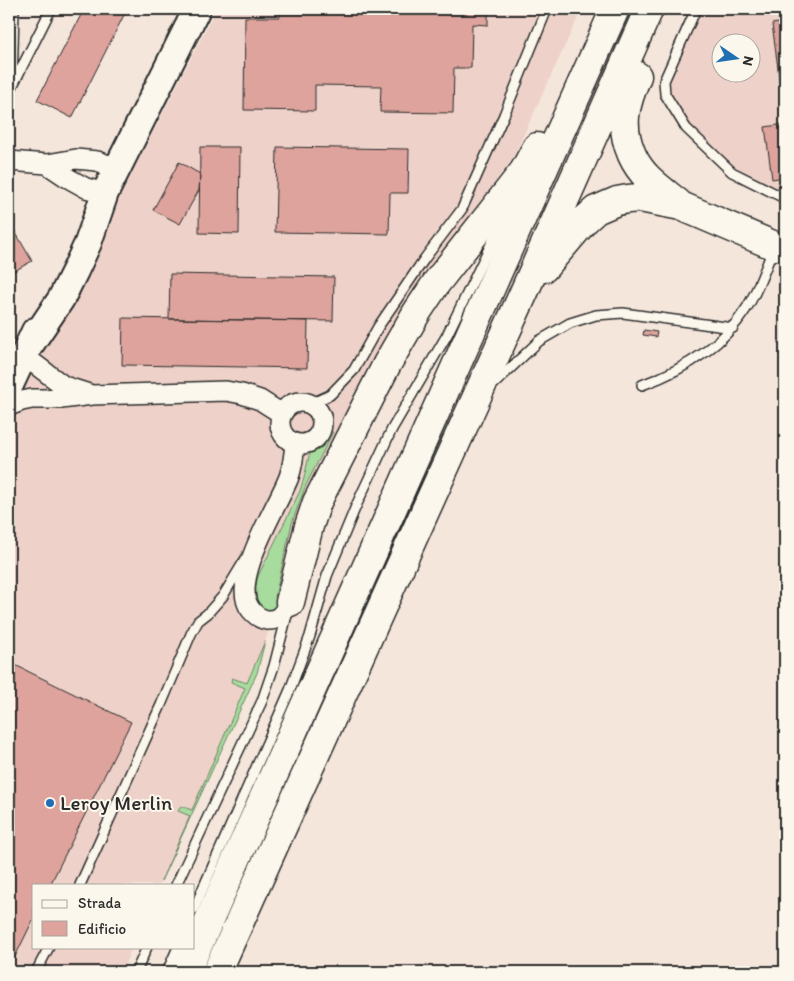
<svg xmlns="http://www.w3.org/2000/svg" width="794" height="981" viewBox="0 0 794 981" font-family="Itim,sans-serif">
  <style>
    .built { fill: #eed2c9; fill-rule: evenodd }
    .green { fill: #a7dc9e; stroke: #698464 }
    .building { fill: #dda39c; stroke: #2b2b2b }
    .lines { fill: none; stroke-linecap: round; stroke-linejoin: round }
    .lane-casing { stroke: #2b2b2b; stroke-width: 12 }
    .street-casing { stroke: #2b2b2b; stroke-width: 22 }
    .secondary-casing { stroke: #2b2b2b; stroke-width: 30 }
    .highway-casing { stroke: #2b2b2b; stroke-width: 31 }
    .lane { stroke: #fbf7ec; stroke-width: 9 }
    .street { stroke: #fbf7ec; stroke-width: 19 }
    .secondary { stroke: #fbf7ec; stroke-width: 26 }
    .highway { stroke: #fbf7ec; stroke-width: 28 }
    .poi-dot { fill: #1f6fb2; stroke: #fbf7ec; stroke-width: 2 }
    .labels { text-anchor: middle; stroke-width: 4; stroke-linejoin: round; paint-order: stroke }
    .poi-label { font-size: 21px; fill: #2b2b2b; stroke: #fbf7ec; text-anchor: start }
  </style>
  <rect width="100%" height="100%" fill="#f5e6dc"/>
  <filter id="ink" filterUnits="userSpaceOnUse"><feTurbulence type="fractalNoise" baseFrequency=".02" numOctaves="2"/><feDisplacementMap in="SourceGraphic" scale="10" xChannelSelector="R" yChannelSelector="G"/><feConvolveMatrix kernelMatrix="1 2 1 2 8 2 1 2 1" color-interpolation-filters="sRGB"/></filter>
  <g filter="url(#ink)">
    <path class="built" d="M216,9H582L513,158L407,300L364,381L313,499L265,641L257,673L159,885H34V947H132L122,972H9V414Z
      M697,9H785V200L687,134L661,85ZM722,42H752V72H722Z"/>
    <path class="green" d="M329,431L333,432L306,485L298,506L292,523L275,597L281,598L279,605L269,613L259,608C255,596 255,587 258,576L300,491L304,478L309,456L313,449L325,438Z
      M265,641L257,673L161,881L190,816L178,811L181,806L192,810L245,688L231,682L232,678L247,683Z"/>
    <path class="building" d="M84,9H127L72,118L37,100Z
      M280,9H488V25L472,24L471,68H454L453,113L380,112L381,86L315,85V111L244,110L245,17H280Z
      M785,22V121L772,24Z
      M785,124V177L772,179L765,127Z
      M200,147H240L239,234L199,233Z
      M277,147L409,149L408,193H390L389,234L275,232Z
      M179,162L200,174L199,190L180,224L153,210Z
      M9,221L32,261L9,274Z
      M170,274L334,277L333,321L169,319Z
      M123,318L308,321L307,368L122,365Z
      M644,330L657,332L656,337L643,335Z
      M9,662L131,722L50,885H34V918L9,969Z"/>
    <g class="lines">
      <g class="lane-casing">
        <path id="lane" d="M14,9L12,87L51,9
          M696,9L664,81L665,94L686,128L732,172L780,196L785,198
          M493,385L539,341L570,323L596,315L623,313L733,328
          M642,385C683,370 722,347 746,309C758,291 765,269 773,249
          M310,404L330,395L354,370L378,327L425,258L462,209L504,115L547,9
          M80,885L161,705L191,634L198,621L207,614L223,596L246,558
          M176,885L262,701L274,666L287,615
          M194,909L290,690L310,636L327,576L356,506L392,429L447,335L507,211
          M36,972L49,947
          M136,972L147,947
          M167,972L178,947"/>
      </g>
      <g class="street-casing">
        <path id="street" d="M9,161L47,164L76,159L97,161L117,168
          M47,164L68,178L86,188L105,193
          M24,356L64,386L89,394
          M280 423a21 21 0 1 1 42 0a21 21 0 1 1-42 0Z
          M9,406L22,401L32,399H61L92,395L226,391L242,394L260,400L282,414
          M290,602C284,611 280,621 267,620C261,619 255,615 251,610C228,582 278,506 289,477C293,466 294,455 295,443"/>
      </g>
      <g class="secondary-casing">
        <path id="secondary" d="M28,348L61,299L75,271L88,243L105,193L197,9
          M9,387L35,331"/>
      </g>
      <g class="highway-casing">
        <path id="highway" d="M637,76C625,105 619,125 632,155C636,164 641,171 648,178C657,187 668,195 678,203
          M544,268L586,219L596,210L617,201L628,199L640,198L681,206L775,246
          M290,602L309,526L317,502L387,364L417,312L437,282L524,171L537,147
          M186,972L615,9
          M217,972L525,290L649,9"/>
      </g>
      <use href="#lane" class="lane"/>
      <use href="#street" class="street"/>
      <use href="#secondary" class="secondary"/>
      <use href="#highway" class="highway"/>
    </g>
  </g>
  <circle class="poi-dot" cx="50" cy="803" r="5"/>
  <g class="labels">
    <g class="poi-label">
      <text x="60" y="810">Leroy Merlin</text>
    </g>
  </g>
  <rect width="794" height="981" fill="none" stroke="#fbf7ec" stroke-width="30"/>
  <rect x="15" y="15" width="764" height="951" fill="none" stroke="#2b2b2b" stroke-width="2" filter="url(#ink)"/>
  <rect x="32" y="884" width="162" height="65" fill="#fbf7ec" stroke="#a8a59f"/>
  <rect x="42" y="900" width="25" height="8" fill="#fbf7ec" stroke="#a8a59f"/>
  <text x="78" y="908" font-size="15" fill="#2b2b2b">Strada</text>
  <rect x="42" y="921" width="25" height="15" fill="#dda39c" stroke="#a8a59f"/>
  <text x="78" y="934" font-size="15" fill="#2b2b2b">Edificio</text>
  <g transform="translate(736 58) rotate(103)"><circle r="24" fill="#fbf7ec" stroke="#a8a59f"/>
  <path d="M0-4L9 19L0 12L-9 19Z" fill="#1f6fb2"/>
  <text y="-8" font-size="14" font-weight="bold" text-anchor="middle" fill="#2b2b2b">N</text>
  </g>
</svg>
